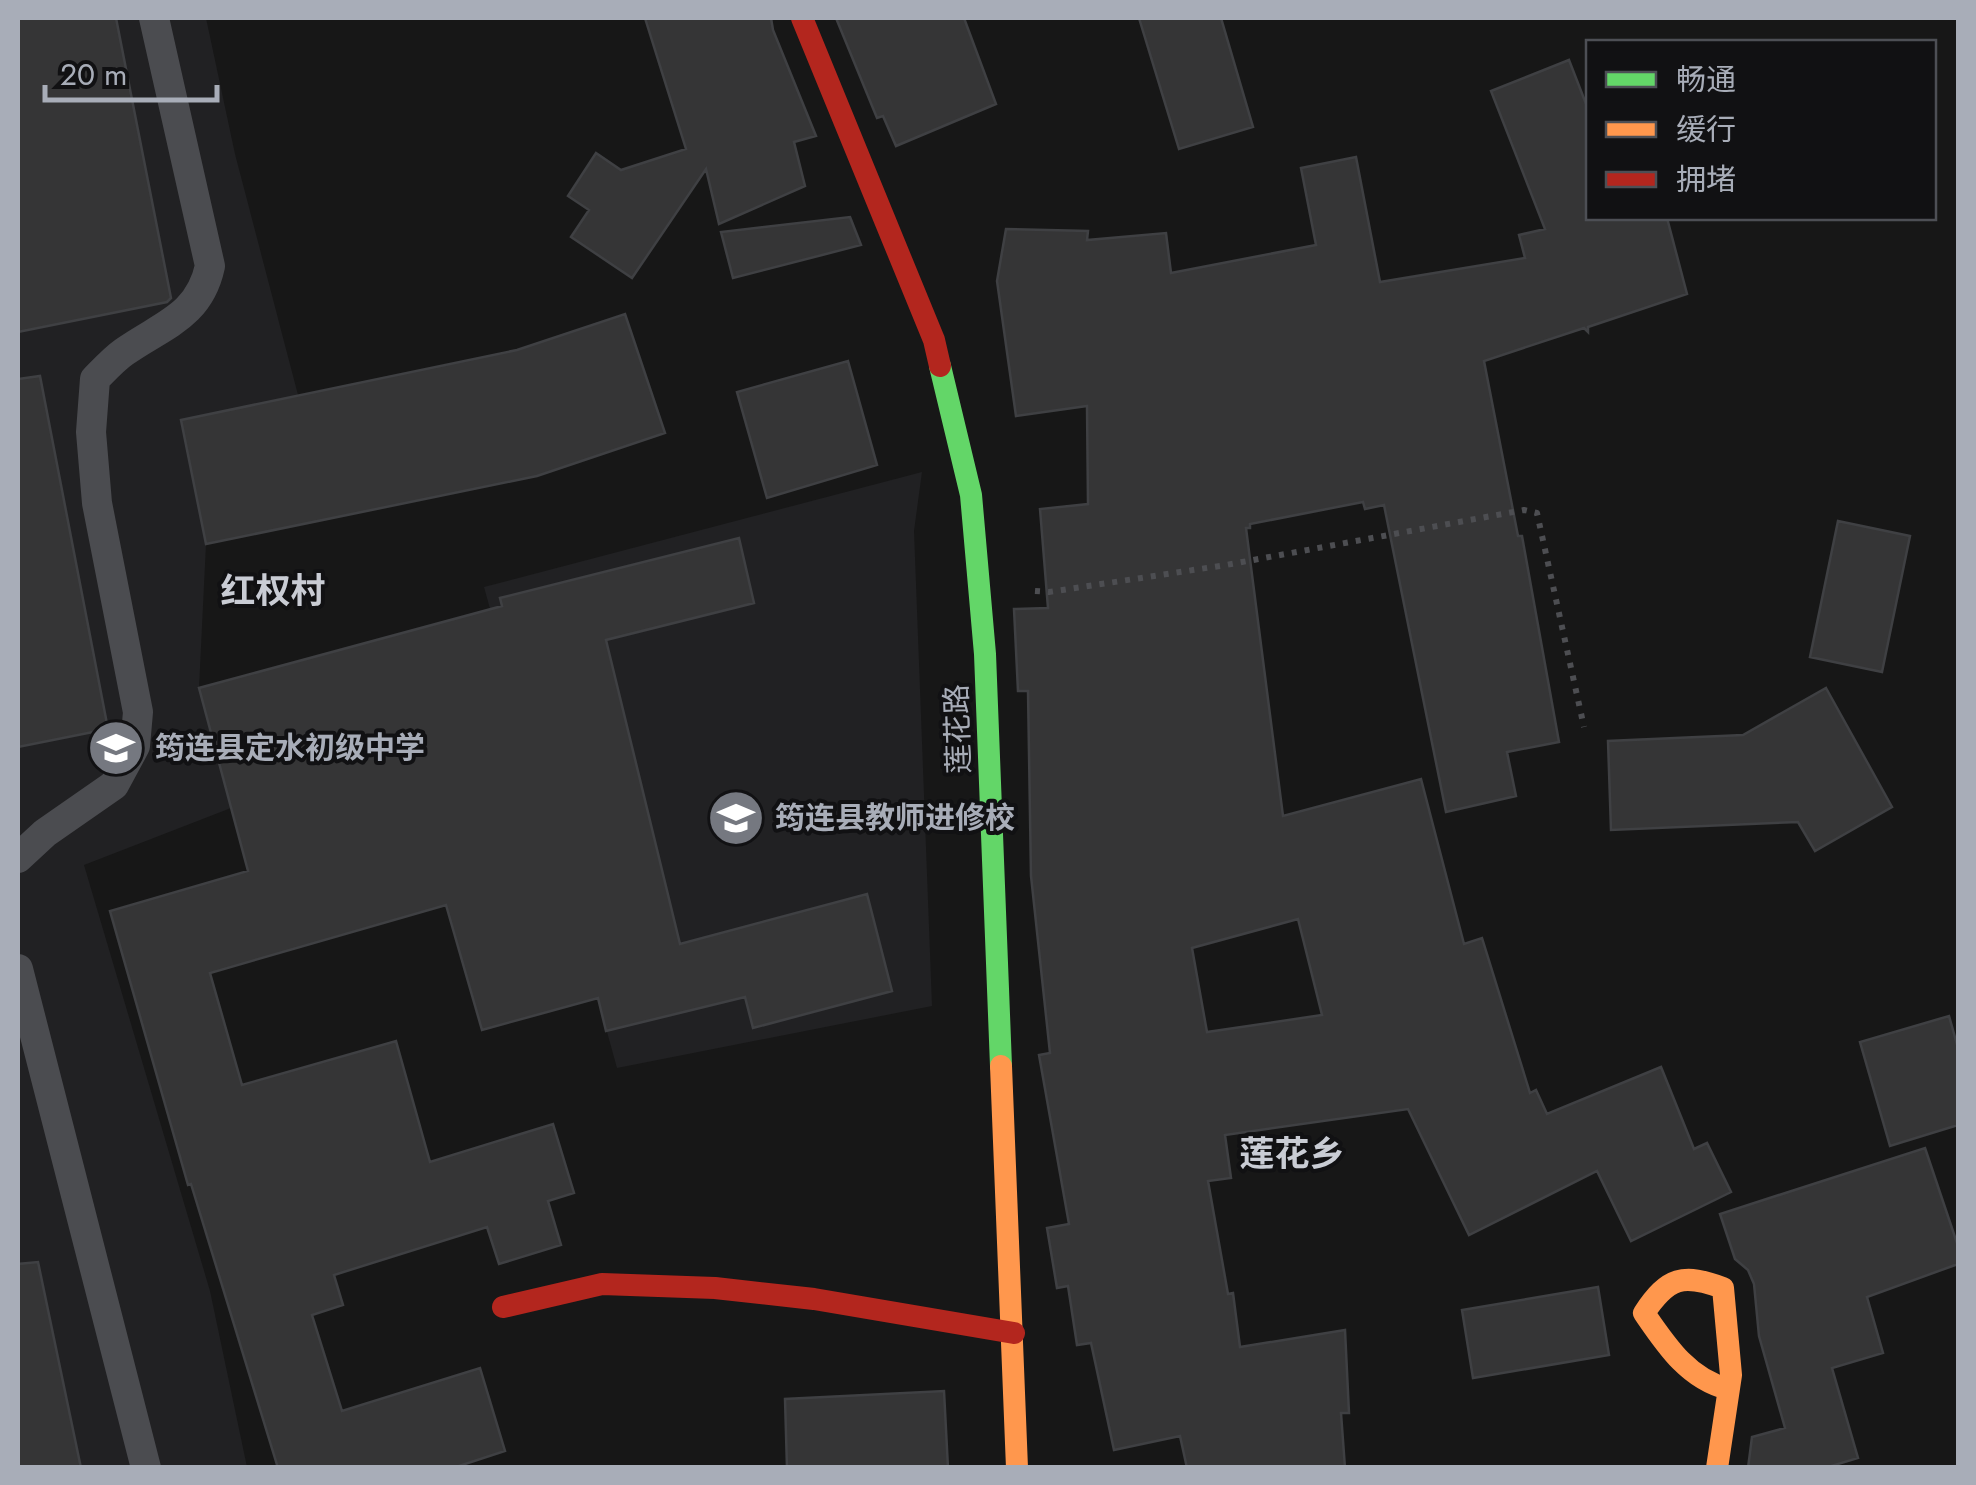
<svg xmlns="http://www.w3.org/2000/svg" width="1976" height="1485" viewBox="0 0 1976 1485" font-family="Jost,'Noto Sans SC',sans-serif">
  <style>
    .built { fill: #212123 }
    .building { fill: #353536; stroke: #3f4043; stroke-width: 2.5; fill-rule: evenodd }
    .lines { fill: none; stroke-linecap: round; stroke-linejoin: round }
    .path { stroke: #4d4e52; stroke-width: 6; stroke-dasharray: 5 8; stroke-linecap: butt }
    .lane { stroke: #4b4c50; stroke-width: 30 }
    .fast { stroke: #63d668; stroke-width: 22 }
    .slow { stroke: #ff974d; stroke-width: 22 }
    .jam { stroke: #b3261e; stroke-width: 22 }
    .labels { text-anchor: middle; stroke-width: 8; stroke-linejoin: round; paint-order: stroke }
    .street-label { font-size: 30px; fill: #a8adb8; stroke: #111113 }
    .poi-label { font-size: 30px; font-weight: bold; fill: #a8adb8; stroke: #111113; text-anchor: start }
    .quarter-label { font-size: 35px; font-weight: bold; fill: #c9ccd4; stroke: #111113 }
  </style>
  <rect width="100%" height="100%" fill="#171717"/>
  <path class="built" d="M18,18H206L235,154L298,395L181,420L206,544L199,688L231,808L84,865L210,1291L247,1467H18Z
    M922,472L914,531L932,1006L617,1068L484,587Z"/>
  <path class="building" d="M18,18H116L171,298L167,302L18,332Z
    M645,18H771L773,30L816,136L794,142L805,186L719,224L706,169L632,278L571,237L589,210L568,196L596,153L621,170L686,149Z
    M836,18H964L996,104L896,146L883,116L877,118Z
    M1139,18H1221L1253,127L1179,149Z
    M1569,60L1588,109V218H1667L1687,294L1588,327V332L1584,328L1484,361L1518,536H1522L1559,742L1507,752L1516,796L1446,812L1384,505L1365,509L1363,502L1250,524V528H1246L1283,816L1421,779L1464,944L1482,938L1530,1093L1536,1090L1547,1114L1661,1067L1694,1149L1707,1143L1731,1192L1631,1241L1597,1171L1469,1235L1408,1109L1225,1135L1231,1178L1208,1181L1228,1294L1233,1293L1240,1347L1345,1330L1349,1413H1341L1345,1468H1187L1180,1436L1114,1450L1091,1343L1077,1345L1068,1286L1057,1288L1047,1228L1069,1224L1039,1055L1050,1053L1031,876L1028,691H1018L1014,609L1048,608L1040,509L1088,504L1087,406L1016,416L997,281L1006,229L1088,231L1087,240L1166,233L1171,273L1316,245L1301,168L1356,157L1380,282L1525,258L1519,235L1545,229L1491,91ZM1298,919L1322,1015L1207,1032L1192,948Z
    M850,217L861,245L733,278L721,232Z
    M625,314L665,433L537,476L206,544L181,420L517,350Z
    M848,361L877,465L767,498L737,392Z
    M40,376L108,729L18,747V379Z
    M1838,521L1910,536L1882,672L1810,657Z
    M739,538L754,603L606,640L680,944L867,894L892,991L753,1028L745,997L606,1031L598,998L482,1030L446,905L210,973L242,1085L396,1041L430,1162L553,1124L574,1193L548,1201L561,1245L499,1264L487,1227L334,1275L343,1305L312,1315L342,1411L480,1368L505,1451L453,1468H278L191,1184L188,1185L110,911L248,871L199,688L502,606L500,598Z
    M1826,688L1892,807L1815,851L1798,822L1611,830L1608,741L1743,735Z
    M1949,1016L1958,1048V1125L1890,1146L1860,1042Z
    M1925,1148L1958,1246V1264L1867,1297L1883,1353L1832,1368L1858,1458L1825,1468H1748L1752,1437L1785,1428L1759,1336L1754,1284L1748,1270L1735,1259L1720,1214Z
    M38,1262L81,1468H18V1264Z
    M1598,1287L1609,1355L1473,1378L1462,1310Z
    M944,1391L948,1468H787L785,1399Z"/>
  <g class="lines">
    <path class="path" d="M1035,591L1049,592L1226,565L1524,510L1537,513L1584,727"/>
    <path class="lane" d="M18,858L45,833L114,785L135,746L138,712L97,503L91,432L95,379C104,370 114,359 124,352C162,325 199,317 210,266L154,18
      M18,969L146,1468"/>
    <path class="fast" d="M940,366L971,495L985,654L1001,1066"/>
    <path class="slow" d="M1001,1066L1017,1468
      M1717,1468L1731,1375L1723,1288C1683,1273 1668,1277 1644,1313C1666,1345 1688,1379 1728,1389"/>
    <path class="jam" d="M802,18L934,340L940,366
      M503,1307L602,1284L715,1288L814,1299L1014,1333"/>
  </g>
  <defs>
    <g id="school-disc" transform="scale(2.875)"><circle r="9.5" fill="#757880" stroke="#111113"/><path d="M0-5L7-2L0 1L-7-2ZM-4 1L0 2.5L4 1V4Q0 6-4 4Z" fill="#fff"/></g>
    <g id="university-disc" transform="scale(2.875)"><circle r="9.5" fill="#757880" stroke="#111113"/><path d="M0-5L7-2L0 1L-7-2ZM-4 1L0 2.5L4 1V4Q0 6-4 4Z" fill="#fff"/></g>
  </defs>
  <g fill-rule="evenodd">
    <use href="#school-disc" x="116" y="748"/>
    <use href="#university-disc" x="736" y="818"/>
  </g>
  <g class="labels">
    <g class="street-label">
      <text transform="translate(958 729) rotate(-92)" y="10">莲花路</text>
    </g>
    <g class="poi-label">
      <text x="155" y="758">筠连县定水初级中学</text>
      <text x="775" y="828">筠连县教师进修校</text>
    </g>
    <g class="quarter-label">
      <text x="273" y="603">红权村</text>
      <text x="1292" y="1166">莲花乡</text>
    </g>
  </g>
  <rect width="1976" height="1485" fill="none" stroke="#a8adb8" stroke-width="40"/>
  <rect x="1586" y="40" width="350" height="180" fill="#111113" stroke="#4d4f55" stroke-width="2.5"/>
  <rect x="1606" y="72" width="50" height="15" fill="#63d668" stroke="#4d4f55" stroke-width="2.5"/>
  <text x="1676" y="90" font-size="30" fill="#a8adb8">畅通</text>
  <rect x="1606" y="122" width="50" height="15" fill="#ff974d" stroke="#4d4f55" stroke-width="2.5"/>
  <text x="1676" y="140" font-size="30" fill="#a8adb8">缓行</text>
  <rect x="1606" y="172" width="50" height="15" fill="#b3261e" stroke="#4d4f55" stroke-width="2.5"/>
  <text x="1676" y="190" font-size="30" fill="#a8adb8">拥堵</text>
  <path d="M45 85v15h172v-15" fill="none" stroke="#a8adb8" stroke-width="5"/>
  <text x="60" y="85" font-size="30" fill="#a8adb8" stroke="#111113" stroke-width="8" paint-order="stroke">20 m</text>
</svg>
